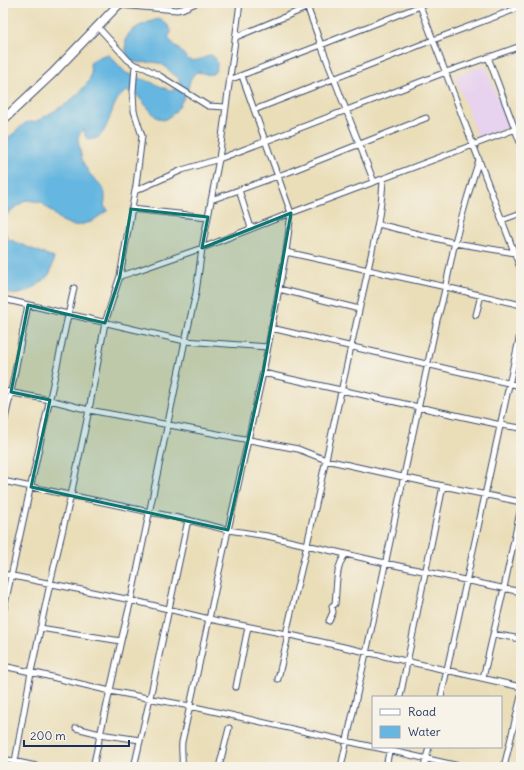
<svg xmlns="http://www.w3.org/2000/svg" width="524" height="770" viewBox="0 0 524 770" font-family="Delius,sans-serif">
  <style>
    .built { fill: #e7d2ef }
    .water { fill: #65b6e0; stroke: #40729f }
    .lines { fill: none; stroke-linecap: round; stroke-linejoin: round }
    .minor-casing { stroke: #3a496c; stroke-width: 7 }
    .highway-casing { stroke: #3a496c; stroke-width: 10 }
    .minor { stroke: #fff; stroke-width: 5 }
    .highway { stroke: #fff; stroke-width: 8 }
    .marked { fill: #0f766e; fill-opacity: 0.2; stroke: #0f766e; stroke-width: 3; stroke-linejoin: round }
  </style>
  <rect width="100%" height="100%" fill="#f7f3e8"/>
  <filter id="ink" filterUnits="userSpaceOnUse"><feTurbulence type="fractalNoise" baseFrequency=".025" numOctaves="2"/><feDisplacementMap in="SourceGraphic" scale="8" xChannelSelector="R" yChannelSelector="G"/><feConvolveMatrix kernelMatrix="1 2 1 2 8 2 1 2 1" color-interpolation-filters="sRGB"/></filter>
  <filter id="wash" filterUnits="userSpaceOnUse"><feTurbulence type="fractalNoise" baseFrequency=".012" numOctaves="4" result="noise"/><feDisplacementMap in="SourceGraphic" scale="16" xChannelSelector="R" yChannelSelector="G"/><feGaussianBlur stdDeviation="0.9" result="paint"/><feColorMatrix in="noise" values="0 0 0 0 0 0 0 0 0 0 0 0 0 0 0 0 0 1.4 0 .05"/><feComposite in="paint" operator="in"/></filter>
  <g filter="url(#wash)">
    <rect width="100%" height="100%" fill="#eadeb9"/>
    <path class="built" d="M485,65L509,126L478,138L455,76Z"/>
    <path class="water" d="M158,19C166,22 169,25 171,33L168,37L169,39L189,60C196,62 204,58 210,55C220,57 218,72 212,74C206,76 198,69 194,74C190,78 189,86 187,91C182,102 175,116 163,120L156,117L136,94C132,91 128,90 124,93C108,101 111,143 88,139L85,136V130H84C80,132 78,136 78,140C80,149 81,160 86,168C95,185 109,182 104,206L108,210L91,222L74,226L62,221L41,202L26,200L12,210L3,219V141L13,134L25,123L37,121L68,103L80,92L89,81L91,74L90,64L93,60L104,55H109L126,73L153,83L169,90C175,91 178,87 180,82L178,77C170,74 167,65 158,63C149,60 140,66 131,60C128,57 126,53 126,49C126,45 125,40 127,37C132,26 148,23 158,19Z
      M3,228L8,239L54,258C53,262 52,267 51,271C47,280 29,293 18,294C13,295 8,293 3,291Z"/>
  </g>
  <g filter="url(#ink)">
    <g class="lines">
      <g class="minor-casing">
        <path id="minor" d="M306,3L321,45L374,182
          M419,3L521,270
          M119,5L177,10L182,9L196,3
          M98,27L128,60L135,65L145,68L160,76L208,106L226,107
          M236,37L318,3
          M488,57L521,145
          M229,80L321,45L428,3
          M254,110L433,40L521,7
          M239,190L251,228
          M135,191L182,170L219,159L446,72L521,46
          M211,200L289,172L426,118
          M131,209L208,217
          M502,220L521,213
          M378,224L455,243L515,253
          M286,252L446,287L521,305
          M120,276L136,185L142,136L134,111L133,92L135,65
          M279,289L359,309
          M3,299L185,341L268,347
          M476,315L481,295
          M271,328L521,386
          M263,373L501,425L521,428
          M3,391L50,400L89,410L298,449L326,460L443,486L521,502
          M3,428L11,392L28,305
          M3,481L188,520L228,530L267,536L385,563L521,592
          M3,574L131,600L209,619L286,634L521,687
          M3,613L74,288
          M329,621L333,612L332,606L335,604C337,588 335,566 346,554
          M40,628L121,641
          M493,634L521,639
          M3,666L31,672L110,691L190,706L373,747
          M483,678L504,588L521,507
          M278,679L287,640L286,634L307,545L368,270C374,240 382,210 383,179
          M236,687L248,627
          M400,697L443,486
          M441,697L521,330
          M76,728L100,734L140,740
          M374,747L459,766
          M3,759L41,767
          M14,767L31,672L50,584L71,495L89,410L105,323L120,276L133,272L202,248L291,213L521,127
          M93,767L121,641L131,600L185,341L196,293L202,248L219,159L240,3
          M134,767L150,698L188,520
          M182,767C183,758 181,750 182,742L209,619L228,530L263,373L286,252L291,213L242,76
          M219,767L229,728
          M341,767L374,617L437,320C445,295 449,268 455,242C462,215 470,187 479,160
          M386,767L390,747
          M424,767L429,747
          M504,767L521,696"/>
      </g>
      <g class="highway-casing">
        <path id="highway" d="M3,120L53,73L120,3"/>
      </g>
      <use href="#minor" class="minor"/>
      <use href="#highway" class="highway"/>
    </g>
  </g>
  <path class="marked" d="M131,209L208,217L202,248L291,213L263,373L228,530L31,487L50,400L11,392L28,305L105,323L120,276Z"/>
  <rect width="524" height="770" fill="none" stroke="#f7f3e8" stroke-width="16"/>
  <rect x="372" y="696" width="130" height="52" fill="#f7f3e8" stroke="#9fa5b1"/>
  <rect x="380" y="709" width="20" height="6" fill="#ffffff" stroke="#9fa5b1"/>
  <text x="408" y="716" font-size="12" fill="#1b2f5e">Road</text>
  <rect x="380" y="726" width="20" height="12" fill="#65b6e0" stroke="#9fa5b1"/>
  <text x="408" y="736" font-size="12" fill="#1b2f5e">Water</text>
  <path d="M24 740v6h105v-6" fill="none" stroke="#1b2f5e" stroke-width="2"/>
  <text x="30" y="740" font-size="12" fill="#1b2f5e" stroke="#f7f3e8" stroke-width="3" paint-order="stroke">200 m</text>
</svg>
